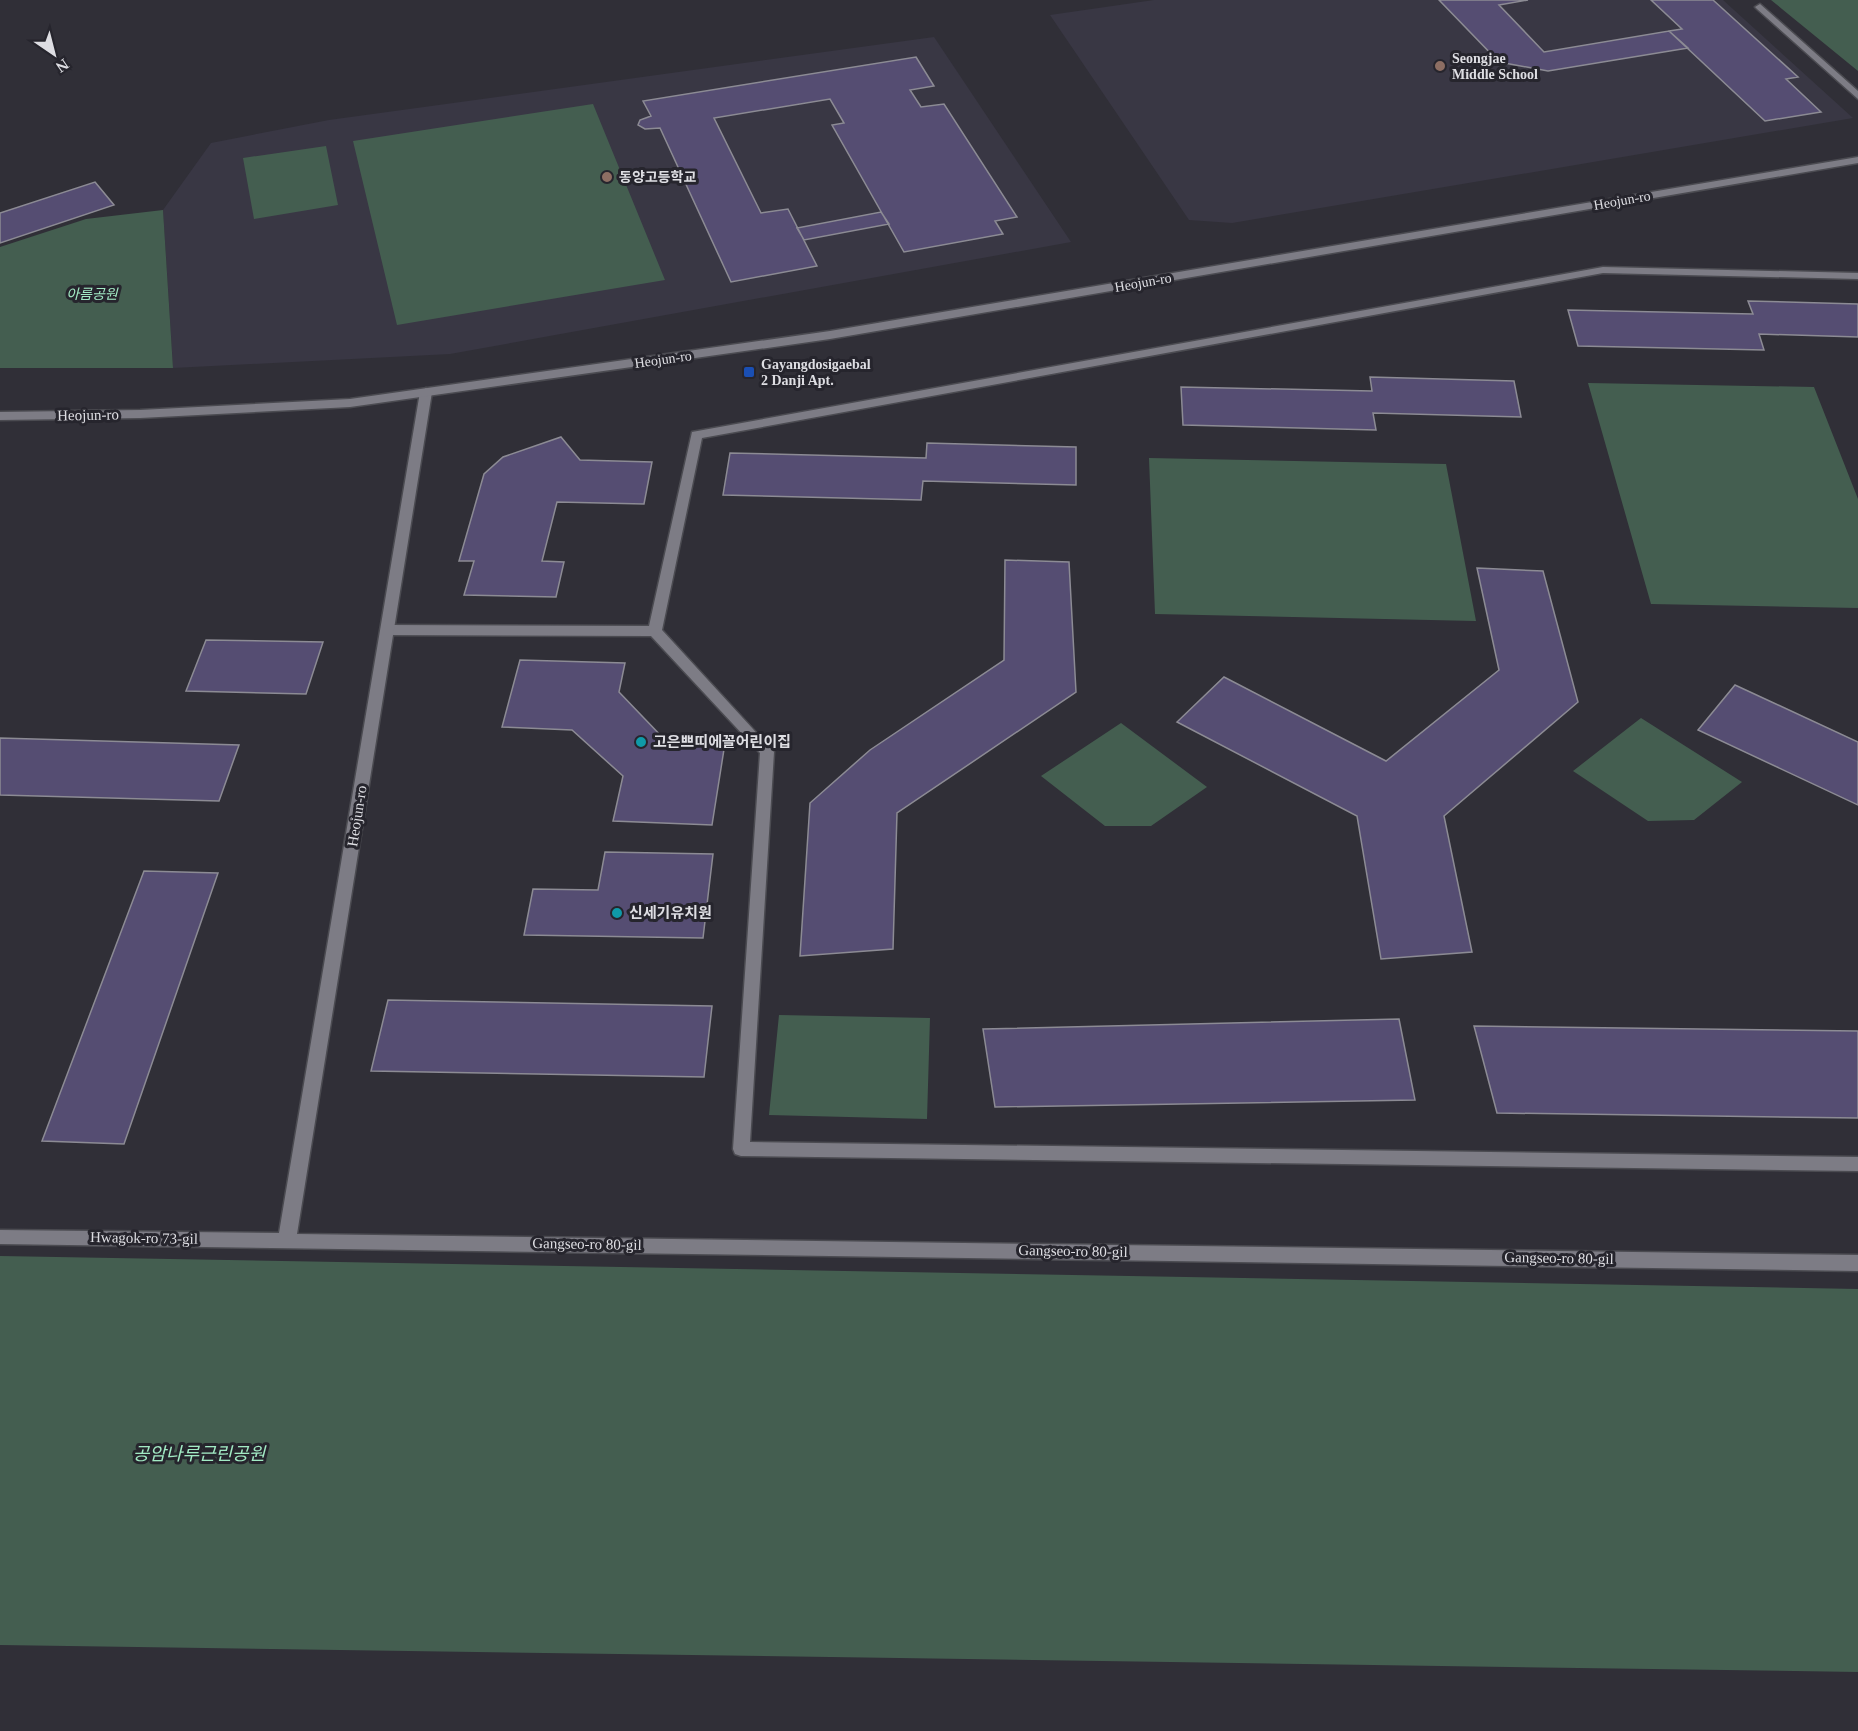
<svg xmlns="http://www.w3.org/2000/svg" width="1858" height="1731" viewBox="0 0 1858 1731" font-family="'Times New Roman','Noto Sans KR',serif">
  <style>
    .built { fill: #393744 }
    .green { fill: #445e50 }
    .building { fill: #554d72; stroke: #8c8b94; stroke-width: 1.5 }
    .lines { fill: none; stroke-linecap: round; stroke-linejoin: round }
    .lane-casing { stroke: #4b4b51; stroke-width: 3 }
    .street-casing { stroke: #4b4b51; stroke-width: 3 }
    .secondary-casing { stroke: #4b4b51; stroke-width: 3 }
    .lane { fill: #7d7c85; fill-rule: evenodd }
    .street { fill: #7d7c85; fill-rule: evenodd }
    .secondary { fill: #7d7c85; fill-rule: evenodd }
    .education-dot { fill: #8d6e63; stroke: #26252d; stroke-width: 2 }
    .transit-dot { fill: #1a4fb4; stroke: #26252d; stroke-width: 2 }
    .culture-dot { fill: #0f9aa8; stroke: #26252d; stroke-width: 2 }
    .labels { text-anchor: middle; stroke-width: 6; stroke-linejoin: round; paint-order: stroke }
    .far-poi-label { font-size: 14px; font-weight: bold; fill: #dedee3; stroke: #26252d; text-anchor: start }
    .far-street-label { font-size: 14px; fill: #dedee3; stroke: #26252d }
    .far-park-label { font-size: 14px; font-style: italic; fill: #a2eac4; stroke: #26252d }
    .street-label { font-size: 15px; fill: #dedee3; stroke: #26252d }
    .poi-label { font-size: 15px; font-weight: bold; fill: #dedee3; stroke: #26252d; text-anchor: start }
    .near-park-label { font-size: 18px; font-style: italic; fill: #a2eac4; stroke: #26252d }
  </style>
  <rect width="100%" height="100%" fill="#302f37"/>
  <path class="built" d="M1154,0H1723L1853,118L1232,223L1189,220L1050,15Z
    M934,37L1071,242L450,354L173,368L163,210L211,143L329,120Z"/>
  <path class="green" d="M1771,0H1858V71Z
    M593,104L665,280L397,325L353,141Z
    M326,146L338,205L254,219L243,158Z
    M163,210L173,368H0V247L86,219Z
    M1588,383L1814,387L1858,499V608L1651,604Z
    M1149,458L1446,464L1476,621L1155,614Z
    M1641,718L1742,782L1694,820L1648,821L1573,771Z
    M1121,723L1207,787L1151,826H1105L1041,776Z
    M779,1015L930,1018L927,1119L769,1115Z
    M0,1256L1858,1289V1672L0,1645Z"/>
  <path class="building" d="M1439,0H1528L1499,5L1544,52L1669,31L1688,48L1548,71L1499,62Z
    M1651,0H1713L1798,77L1786,79L1821,112L1765,121L1669,31L1682,29Z
    M916,57L934,86L910,90L921,107L944,104L1017,217L995,221L1003,234L904,252L832,125L844,123L830,99L714,118L761,213L788,209L817,266L731,282L660,128L645,129L638,125L640,120L651,116L643,101Z
    M95,182L114,205L0,243V213Z
    M881,212L889,224L804,240L797,228Z
    M1748,301L1858,304V337L1759,334L1764,350L1578,346L1568,310L1753,314Z
    M1370,377L1514,381L1521,417L1373,413L1376,430L1183,425L1181,387L1372,391Z
    M561,437L580,460L652,462L644,504L557,502L542,561L564,562L556,597L464,595L474,561H459L484,474L503,457Z
    M927,443L1076,447V485L923,481L921,500L723,495L730,453L926,458Z
    M1005,560L1069,562L1076,692L897,813L893,949L800,956L810,803L870,750L1004,660Z
    M1477,568L1543,571L1578,702L1444,816L1472,952L1381,959L1357,816L1177,722L1224,677L1386,761L1499,670Z
    M206,640L323,642L306,694L186,691Z
    M520,660L625,663L619,692L666,741L725,743L712,825L613,821L623,776L572,730L502,727Z
    M1735,685L1858,742V805L1698,730Z
    M0,738L239,745L219,801L0,795Z
    M605,852L713,854L703,938L524,935L533,889L598,890Z
    M144,871L218,873L124,1144L42,1141Z
    M388,1000L712,1006L704,1077L371,1071Z
    M1399,1019L1415,1100L995,1107L983,1029Z
    M1474,1026L1858,1031V1118L1497,1113Z"/>
  <g class="lines">
    <g class="lane-casing">
      <path id="lane" d="M1603,267L1858,273V279L1603,273L702,438L662,630L774,752L750,1142L1858,1157V1171L741,1156L735,1154L733,1149L760,753L651,636L388,635L381,630L388,625L649,626L692,432Z"/>
    </g>
    <g class="street-casing">
      <path id="street" d="M1760,4L1858,91V99L1757,9L1755,7Z
        M426,388L432,392L297,1234L1858,1255V1271L0,1244V1230L279,1233L420,392Z"/>
    </g>
    <g class="secondary-casing">
      <path id="secondary" d="M1858,157V163L830,339L350,407L140,418L0,420V412L140,410L350,399L830,331Z"/>
    </g>
    <use href="#lane" class="lane"/>
    <use href="#street" class="street"/>
    <use href="#secondary" class="secondary"/>
  </g>
  <g class="education-dot">
    <circle cx="1440" cy="66" r="6"/>
    <circle cx="607" cy="177" r="6"/>
  </g>
  <rect class="transit-dot" x="743" y="366" width="12" height="12" rx="3"/>
  <g class="culture-dot">
    <circle cx="641" cy="742" r="6"/>
    <circle cx="617" cy="913" r="6"/>
  </g>
  <g class="labels">
    <g class="far-poi-label">
      <text x="1452" y="63">Seongjae<tspan x="1452" dy="16">Middle School</tspan></text>
      <text x="619" y="182">동양고등학교</text>
      <text x="761" y="369">Gayangdosigaebal<tspan x="761" dy="16">2 Danji Apt.</tspan></text>
    </g>
    <g class="far-street-label">
      <text transform="translate(1622 200) rotate(-10)" y="5">Heojun-ro</text>
      <text transform="translate(1143 282) rotate(-10)" y="5">Heojun-ro</text>
      <text transform="translate(663 359) rotate(-8)" y="5">Heojun-ro</text>
    </g>
    <g class="far-park-label">
      <text x="92" y="299">아름공원</text>
    </g>
    <g class="street-label">
      <text transform="translate(88 415) rotate(-1)" y="5">Heojun-ro</text>
      <text transform="translate(357 816) rotate(-81)" y="5">Heojun-ro</text>
      <text transform="translate(144 1238) rotate(1)" y="5">Hwagok-ro 73-gil</text>
      <text transform="translate(587 1244) rotate(1)" y="5">Gangseo-ro 80-gil</text>
      <text transform="translate(1073 1251) rotate(1)" y="5">Gangseo-ro 80-gil</text>
      <text transform="translate(1559 1258) rotate(1)" y="5">Gangseo-ro 80-gil</text>
    </g>
    <g class="poi-label">
      <text x="653" y="747">고은쁘띠에꼴어린이집</text>
      <text x="629" y="918">신세기유치원</text>
    </g>
    <g class="near-park-label">
      <text x="199" y="1460">공암나루근린공원</text>
    </g>
  </g>
  <g transform="translate(54 54) rotate(145)" stroke="#26252d" stroke-width="4.5" paint-order="stroke">
  <path d="M0-4.5L10 22L0 15L-10 22Z" fill="#dedee3"/>
  <text y="-9" font-size="16" font-weight="bold" text-anchor="middle" fill="#dedee3">N</text>
  </g>
</svg>
